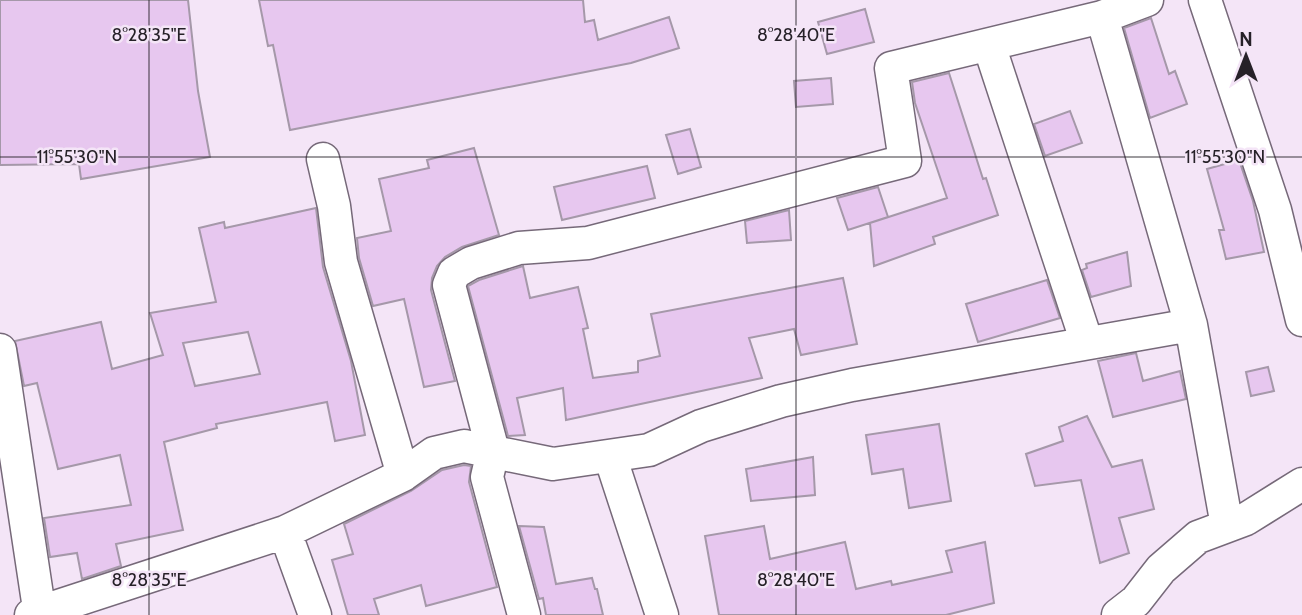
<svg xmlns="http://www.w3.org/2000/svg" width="1302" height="615" viewBox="0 0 1302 615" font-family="Cabin,sans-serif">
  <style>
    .building { fill: #e7c7ef; stroke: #a598a9; stroke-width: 2; fill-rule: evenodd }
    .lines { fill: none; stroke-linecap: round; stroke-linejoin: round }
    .minor-casing { stroke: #766979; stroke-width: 35 }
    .minor { stroke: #fff; stroke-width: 32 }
    .ticks { fill: none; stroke: #262128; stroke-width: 2; stroke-opacity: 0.45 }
    .ticks-label { font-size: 18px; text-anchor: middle; fill: #262128; stroke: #f4e5f7; stroke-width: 5; stroke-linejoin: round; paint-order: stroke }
  </style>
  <rect width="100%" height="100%" fill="#f4e5f7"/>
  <path class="building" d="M0,0H188L198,91L210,157L81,179L79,164L0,165Z
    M259,0H583L585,22L594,20L598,40L669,17L679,48L631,63L290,130L273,45L268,46Z
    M865,9L874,42L827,54L818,22Z
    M1151,18L1169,74L1175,71L1187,104L1150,118L1124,28Z
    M949,73L983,179L986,178L998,215L933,237L935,244L874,266L870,223L947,198L915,103L912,82Z
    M831,78L833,104L796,107L794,81Z
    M1070,111L1082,143L1045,156L1034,124Z
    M690,129L701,167L678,174L666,135Z
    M474,148L499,235L462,247L445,257L437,266L432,278L431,290L455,381L424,387L404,299L373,306L359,258L357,238L391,231L379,179L429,168L427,160Z
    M1239,160L1253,201L1264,252L1226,259L1219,230H1224L1207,169Z
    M647,166L655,198L562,220L554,187Z
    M878,187L888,217L848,230L837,198Z
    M316,208L323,267L351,361L365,435L335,441L327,402L216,424L217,428L164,442L183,530L116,544L121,566L82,579L77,553L50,557L44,518L131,505L120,455L58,469L37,383L24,386L15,341L101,322L112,369L163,355L150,313L216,302L199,228L224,222L225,228ZM248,332L260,374L195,386L183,343Z
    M789,210L791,240L747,243L745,221Z
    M1127,252L1131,286L1091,297L1082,270L1087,268L1086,264Z
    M523,266L530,298L578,287L588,328L583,329L593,378L638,372V361L660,356L651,314L843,278L857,344L801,355L794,329L749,338L762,378L566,420L563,388L517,398L525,435L508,436L468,286L479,280Z
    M1047,280L1060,318L978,342L966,304Z
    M1136,353L1143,381L1180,371L1186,399L1113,417L1098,361Z
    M1268,367L1274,391L1251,396L1246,372Z
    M1087,416L1112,467L1142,460L1154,509L1119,518L1129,553L1100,563L1081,480L1035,486L1026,454L1063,441L1059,427Z
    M939,424L951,501L909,508L903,469L872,474L866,435Z
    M813,457L815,495L751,501L746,469Z
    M464,465L471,466L469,482L497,587L426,606L421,585L374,599L379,615H348L332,560L353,554L344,524L411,491L442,470Z
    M519,526L544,527L556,584L592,578L595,589H597L603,615H546L543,598L539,599Z
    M764,526L770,559L845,542L856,589L891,581L892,585L952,572L946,551L985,542L994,603L946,615H719L705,536Z"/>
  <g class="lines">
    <g class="minor-casing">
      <path id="minor" d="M1205,0L1275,210L1302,320
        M1102,17L1191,325L1227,526
        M989,45L1087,343
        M323,159L334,206L341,262L403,475
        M0,350L40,615
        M610,456L662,615
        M285,532L315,615
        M31,615L285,532L403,475L434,453L464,446L553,464L649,450L701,426L781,401L852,385L1191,325
        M524,615L487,477L493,451L449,285L454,273L471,263L519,248L588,243L905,161L891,68L1102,17L1147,0
        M1118,615L1136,601L1161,569L1198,537L1246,519L1302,484"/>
    </g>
    <use href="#minor" class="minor"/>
  </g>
  <path class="ticks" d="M149,0V615M796,0V615M0,157H1302"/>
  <g class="ticks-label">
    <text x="149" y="41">8°28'35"E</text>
    <text x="796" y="41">8°28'40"E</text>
    <text x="77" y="163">11°55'30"N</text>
    <text x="1225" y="163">11°55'30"N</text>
    <text x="149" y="586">8°28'35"E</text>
    <text x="796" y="586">8°28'40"E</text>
  </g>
  <g transform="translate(1246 56)" stroke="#f4e5f7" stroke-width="5" paint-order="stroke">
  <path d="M0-5L12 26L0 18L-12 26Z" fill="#262128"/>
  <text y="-10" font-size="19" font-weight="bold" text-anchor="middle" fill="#262128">N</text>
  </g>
</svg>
